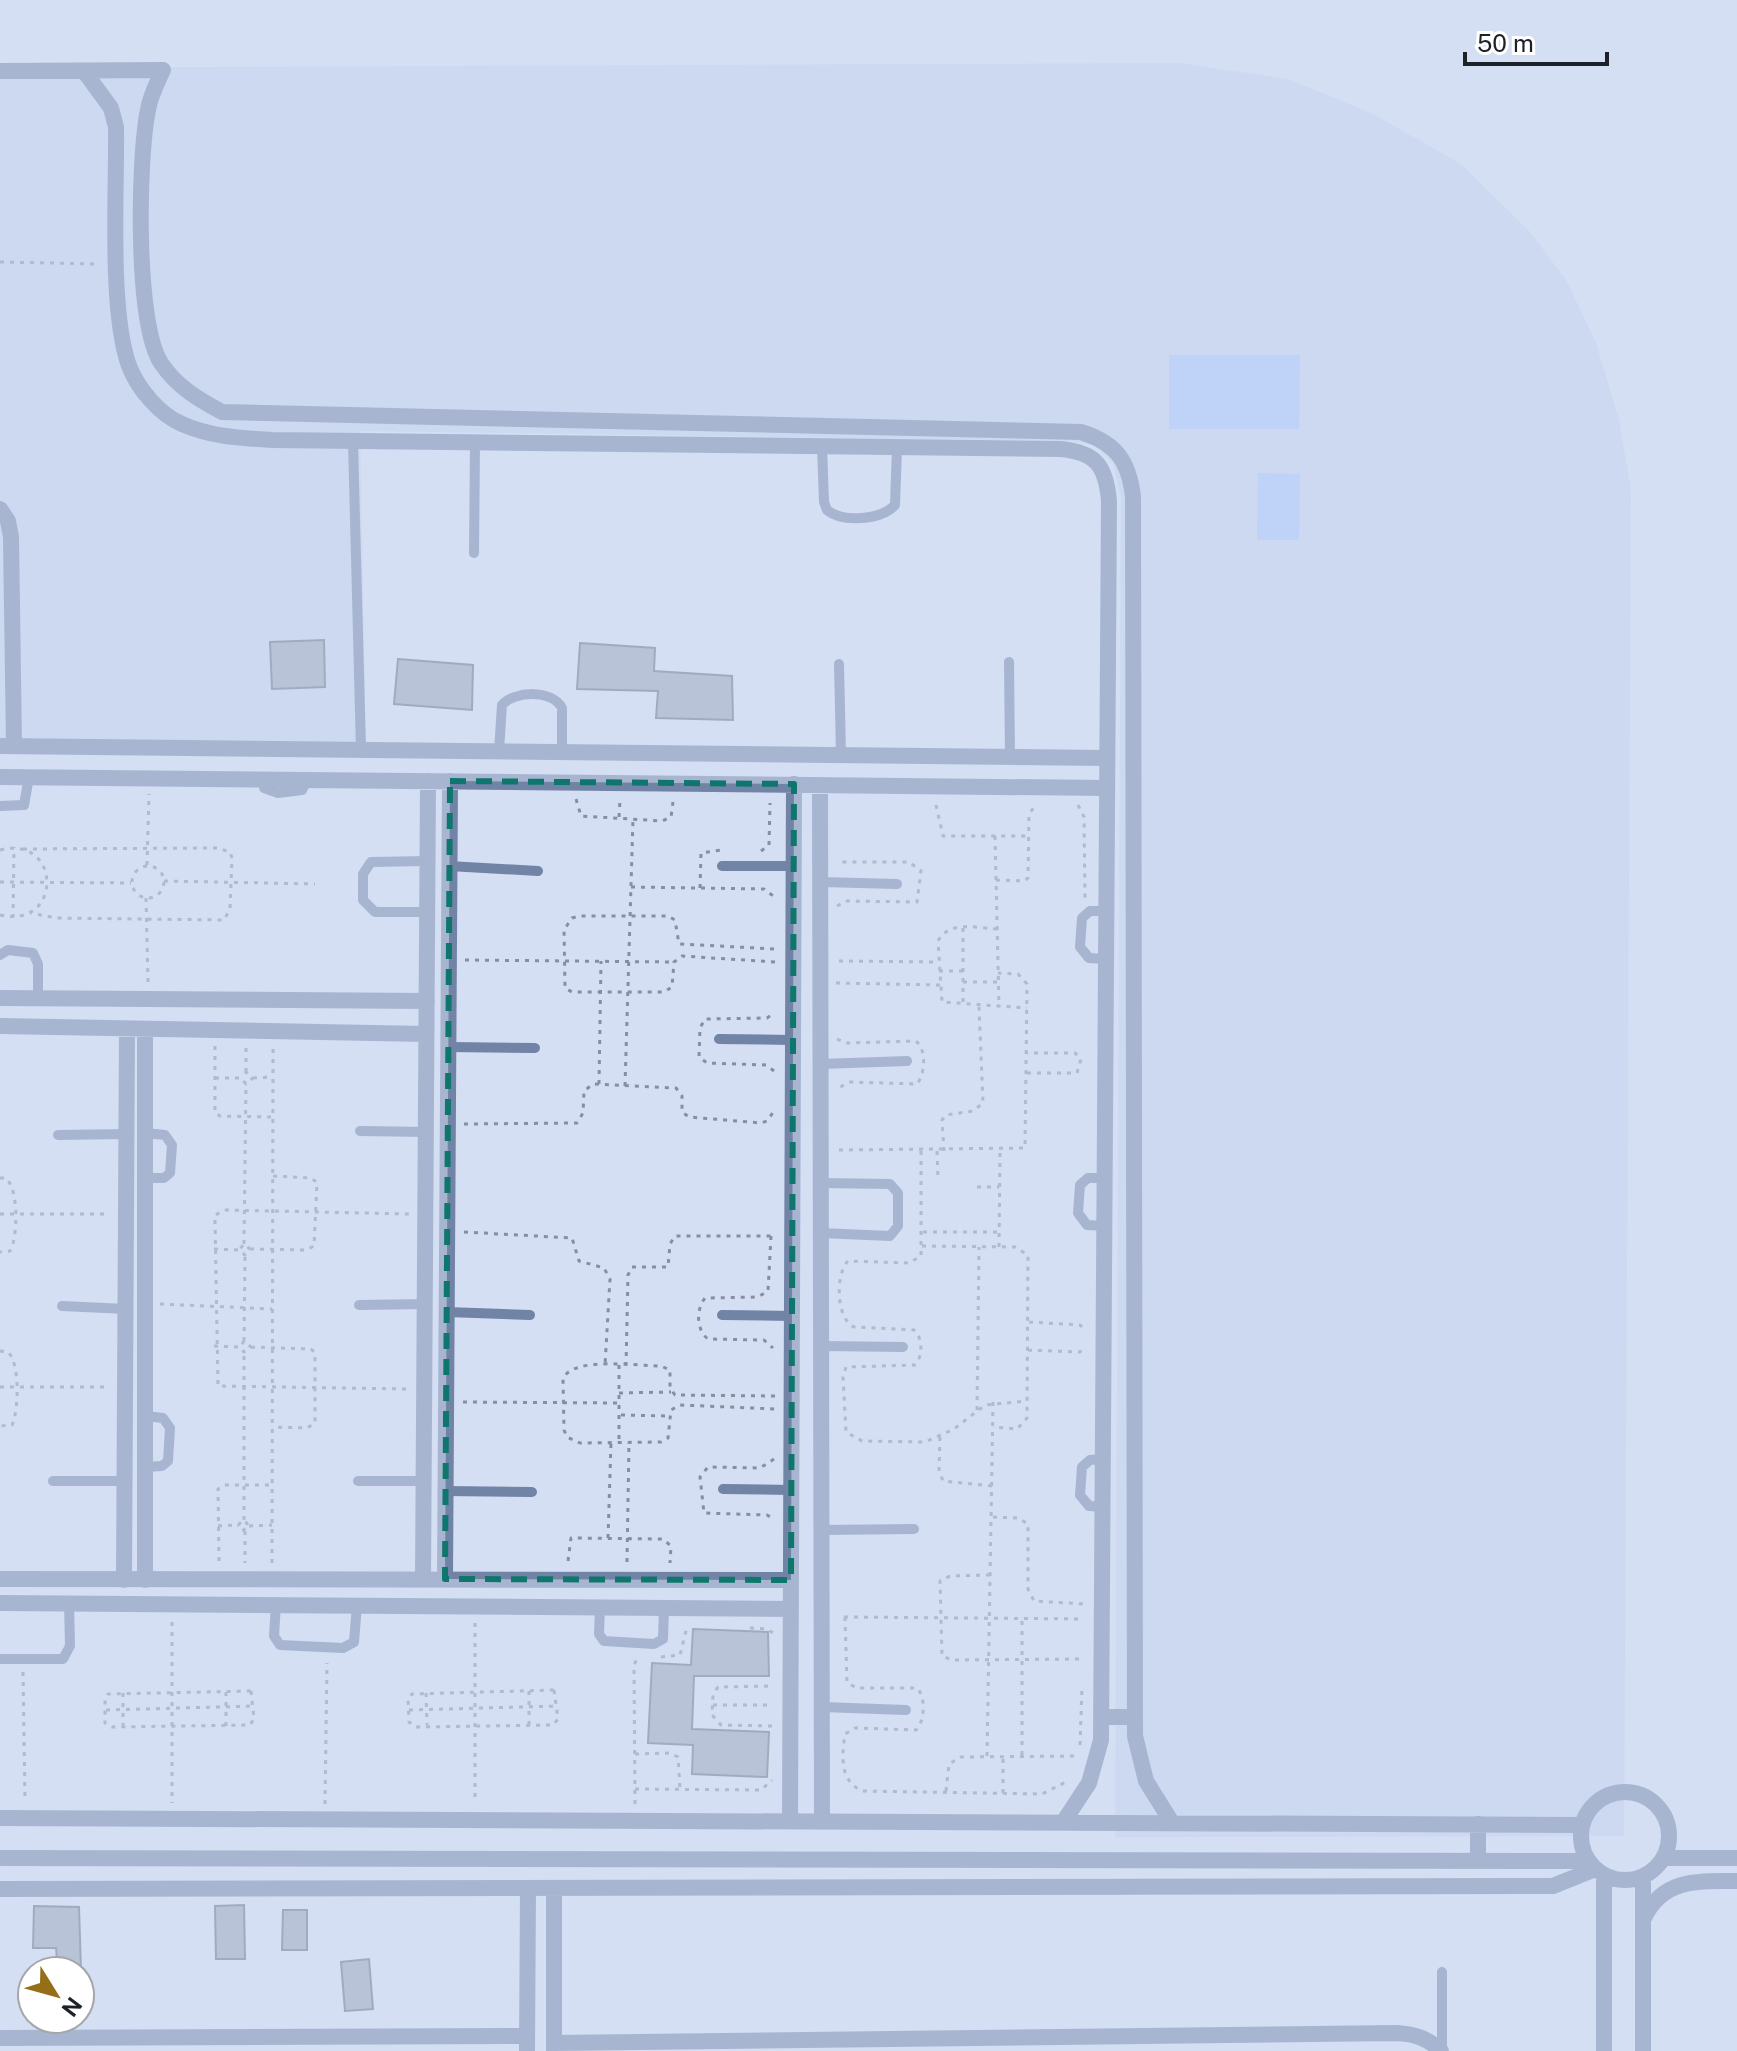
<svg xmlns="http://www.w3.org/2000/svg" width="1737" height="2051" viewBox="0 0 1737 2051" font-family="'Public Sans',sans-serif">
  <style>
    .built { fill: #c4d2ed }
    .green { fill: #a6c4fd }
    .building { fill: #97a2b5; stroke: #646e7f; stroke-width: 2 }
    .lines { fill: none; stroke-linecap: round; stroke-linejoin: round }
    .path { stroke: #878f9f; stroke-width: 3; stroke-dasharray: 4 6; stroke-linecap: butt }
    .service { stroke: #7184a6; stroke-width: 10 }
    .minor { stroke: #7184a6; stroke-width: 16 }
    .marked { fill: none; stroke: #0f766e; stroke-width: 6; stroke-dasharray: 16 10; stroke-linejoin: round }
  </style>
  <rect width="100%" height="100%" fill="#d4dff4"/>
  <path class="built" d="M1180,63L1288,79L1373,114L1461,164L1530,232L1566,280L1596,343L1619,420L1631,490L1624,1836L1115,1837L1121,498L1113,463L1094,445L1072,441L360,431L366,751L0,747V68Z"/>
  <path class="green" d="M1169,355H1300L1299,429H1169Z
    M1258,473L1300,474L1299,540H1257Z"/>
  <path class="building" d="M324,640L325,687L272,689L270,642Z
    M580,643L655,648L654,671L732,676L733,720L656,718L658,691L577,689Z
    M398,659L473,665L472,710L394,704Z
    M693,1629L768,1632L769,1676H694L692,1729L769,1732L767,1777L692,1774L693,1745L648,1743L652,1663L691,1665Z
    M244,1905L245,1959H216L215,1906Z
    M34,1906L79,1907L81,1971H58L56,1948H33Z
    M283,1910H307V1950H282Z
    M369,1959L373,2009L345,2011L341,1962Z"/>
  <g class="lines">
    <path class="path" d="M0,262L98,264
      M576,799L581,816L662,821L671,817L673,802
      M936,805L943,836H1030
      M1078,805L1084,817L1085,900
      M619,817L620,800
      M995,836L999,1007
      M23,849L218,848L230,852L232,858L230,909L224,920L56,918L31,913
      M0,850C62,834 63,930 0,915
      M761,851L769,845L770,803
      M147,865L149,794
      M132 882a16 16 0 1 1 32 0a16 16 0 1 1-32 0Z
      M996,880L1024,881L1028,878L1029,814L1035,806
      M164,881L315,884
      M0,882L131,883
      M631,887L764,889L776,898
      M700,888L701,853L721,850
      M146,898L148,982
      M837,906L847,901L917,902L921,871L909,862H838
      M13,918L14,847
      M963,928V1006
      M997,929C977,928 949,920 938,941L942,1002L1027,1008
      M465,960L674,962
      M839,961L939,962
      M775,962L682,956L674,962L672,987L664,992H572L565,988L564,930L572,918L580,916H668L675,920L679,944L776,949
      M939,971H963
      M963,982H998
      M836,983L940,985
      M837,1039L846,1043L916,1041C927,1050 925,1074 917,1084L850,1082L838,1088
      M215,1046V1113L220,1116L271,1117
      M246,1048V1072
      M774,1071L766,1065L707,1063L699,1057L700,1028L705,1019L767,1018L774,1013
      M1027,1073H1077L1081,1059L1075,1053H1027
      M215,1078H241L246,1084L253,1078L246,1072L241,1078
      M253,1078L273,1077
      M599,1084L601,961
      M625,1086L633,819
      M464,1124L577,1123L583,1113L584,1091L593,1084L676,1088L682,1096V1112L689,1117L761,1123L767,1121L774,1111
      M839,1150L1025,1148L1027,984L1018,974L998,973
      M921,1151V1256L909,1263L848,1261C835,1274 836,1319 854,1327L914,1330C923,1337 923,1357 915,1365L846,1367L843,1377L846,1432L862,1441L925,1442L954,1429L985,1405L1027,1401
      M937,1151L938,1179
      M944,1151L942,1120L946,1115L973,1111L983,1103L979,1007
      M0,1178H6C19,1190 18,1237 10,1251L0,1252
      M977,1187H999
      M0,1214H110
      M464,1232L572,1238L579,1261L604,1268L610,1279L605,1365
      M923,1232H999
      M771,1236L768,1291L758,1297L705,1298C696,1309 696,1330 708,1339L764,1340L773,1348
      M244,1244L246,1084
      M922,1246L1015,1247L1028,1255L1027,1418L1017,1429L993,1427
      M999,1247L1000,1151
      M214,1249L239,1250L245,1255L250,1249L244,1244L239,1250
      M250,1249L306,1250L314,1246L317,1182L310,1178L273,1176
      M160,1304L272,1309
      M1029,1322L1080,1325L1085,1330
      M244,1341L245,1255
      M214,1346L240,1347L244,1352L251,1347L244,1341L240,1347
      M251,1347L311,1349L315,1353V1423L307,1428L272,1427
      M1028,1350L1080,1352L1085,1346
      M0,1351L8,1352C20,1363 19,1410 12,1425L0,1426
      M619,1365V1442
      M626,1366L628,1275L632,1267H668L670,1244L675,1236H772
      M0,1387H109
      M406,1389L218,1386L215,1221V1215L226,1210L409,1214
      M619,1393L671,1392
      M775,1396L675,1395L670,1388V1370L661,1366C637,1366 572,1356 563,1379L564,1430L567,1437L580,1443L661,1442L668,1438L671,1410L680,1405L775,1409
      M463,1402L619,1403
      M977,1410L979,1247
      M621,1415L669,1416
      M940,1437L939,1471L943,1481L992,1486
      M774,1459L760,1468L708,1467L700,1477L704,1513L767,1515L774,1519
      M993,1517L1018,1518L1028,1524V1589L1034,1601L1085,1604
      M244,1520V1352
      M218,1526L238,1525L244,1520L249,1526L242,1531L238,1525
      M249,1526L272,1525
      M245,1531V1563
      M608,1538L611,1442
      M219,1561L218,1489L225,1485H272
      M568,1561L571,1538L663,1539L671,1546L670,1563
      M627,1562L629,1442
      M272,1563L273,1047
      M990,1575L950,1576L940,1581L942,1656L952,1660L1083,1659
      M844,1617L1084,1619
      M845,1617L847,1682L856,1688H917C926,1697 925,1721 916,1730L855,1728L845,1734C842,1756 839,1780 862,1791L1042,1794L1068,1781
      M172,1622V1803
      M475,1623V1803
      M750,1628L767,1629L773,1633
      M661,1657L680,1655L687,1627
      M23,1672L25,1800
      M554,1690L558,1719L553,1725L416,1727L409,1722L408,1699L412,1694Z
      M251,1691L254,1719L250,1725L112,1727L105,1723V1699L108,1694Z
      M529,1691V1726
      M123,1693V1725
      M426,1693L427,1725
      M713,1705H773
      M106,1710L254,1706
      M409,1710L558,1706
      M226,1726V1691
      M772,1726L721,1725L712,1715L713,1695L718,1687L773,1686
      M1080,1745L1082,1688
      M635,1754L670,1753L678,1757L680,1788
      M1022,1755V1619
      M987,1756L993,1402
      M635,1789L761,1790L772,1780
      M946,1791L949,1764L961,1757L1080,1756
      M1003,1793V1756
      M325,1804L327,1663
      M635,1804L634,1665L638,1657"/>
    <path class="service" d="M353,442L361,750
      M822,446L824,502L827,510C843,523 881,520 895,505L897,447
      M474,553L475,444
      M1009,662L1010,757
      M839,664L841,755
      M499,751L502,705C514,691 552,689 562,708V752
      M263,779L264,788L278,793L302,790L307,780
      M0,806L24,805L29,777
      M449,866L538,871
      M722,866H793
      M820,882L897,884
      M427,912H375L363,900V874L371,862L427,861
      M0,955L8,950L33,953L38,964V998
      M1105,959L1089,958L1080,947L1082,918L1090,911H1106
      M719,1039L793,1040
      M448,1047L535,1048
      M821,1064L907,1061
      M360,1131L426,1132
      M58,1135L127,1134
      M145,1178H164L170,1173L172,1145L165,1135L145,1133
      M1105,1226L1087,1225L1078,1213L1080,1185L1088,1178H1105
      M820,1233L890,1236L898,1226V1193L890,1184L821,1183
      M359,1305L425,1304
      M62,1306L126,1309
      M447,1312L530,1315
      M722,1315L792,1316
      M821,1346L903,1347
      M145,1467L162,1466L168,1461L170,1428L163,1418L145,1416
      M53,1481H124
      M358,1481H424
      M723,1489L791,1490
      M446,1491L532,1492
      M1104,1507L1089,1506L1080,1495L1082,1467L1090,1460L1104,1459
      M822,1530L914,1529
      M276,1604L274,1636L280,1645L343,1648L354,1642L357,1605
      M600,1606L599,1634L604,1641L654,1644L663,1639L664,1607
      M0,1659H63L70,1646L69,1603
      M822,1707L906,1710
      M1442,2051V1972"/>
    <path class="minor" d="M0,71L163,70C157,83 150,96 148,110C138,158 135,323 161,363C177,387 198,399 222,412L1081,432C1116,443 1129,461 1133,497L1135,1736L1146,1781L1171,1821
      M84,71L111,108L116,127C117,191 109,310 129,366C138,389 160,415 182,424C211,437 241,438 272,440L1060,449C1096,452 1106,466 1109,501L1101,1740L1089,1783L1064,1821
      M0,509L8,521L11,537L14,746
      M0,746L1106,758
      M0,777L1105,788
      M820,785L822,1820
      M0,998L427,1001
      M0,1026L426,1034
      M0,1579L791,1580
      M423,1579L428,781
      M445,1579L450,781
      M124,1580L127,1029
      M145,1580V1029
      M0,1603L791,1609
      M1102,1717H1135
      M1581 1836a44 44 0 1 1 88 0a44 44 0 1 1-88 0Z
      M0,1818L1581,1825
      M790,1820L794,784
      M1478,1824V1859
      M0,1858L1588,1861
      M1663,1858H1737
      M1604,1876V2051
      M1643,1877V2051
      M0,1889L1553,1886L1595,1869
      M554,1889V2051
      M1644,1918C1663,1878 1699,1881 1737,1881
      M0,2038L527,2036
      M554,2043L1397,2033C1415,2034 1427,2038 1441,2051
      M527,2051L528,1889"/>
  </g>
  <path d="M0 0H1737V2051H0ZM450,781L794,784L791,1580L445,1579Z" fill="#d4dff4" fill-opacity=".55" fill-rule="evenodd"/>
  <path class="marked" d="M450,781L794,784L791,1580L445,1579Z"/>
  <g transform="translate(56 1995) rotate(127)"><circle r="38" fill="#ffffff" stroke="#a5a6a9" stroke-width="2"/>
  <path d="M0-6L14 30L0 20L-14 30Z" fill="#946f18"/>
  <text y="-12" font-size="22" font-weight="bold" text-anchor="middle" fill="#1d2128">N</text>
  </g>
  <path d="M1465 52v12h142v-12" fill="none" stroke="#1d2128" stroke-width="4"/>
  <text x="1477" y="52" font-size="24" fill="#1d2128" stroke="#ffffff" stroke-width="6" paint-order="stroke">50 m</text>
</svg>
